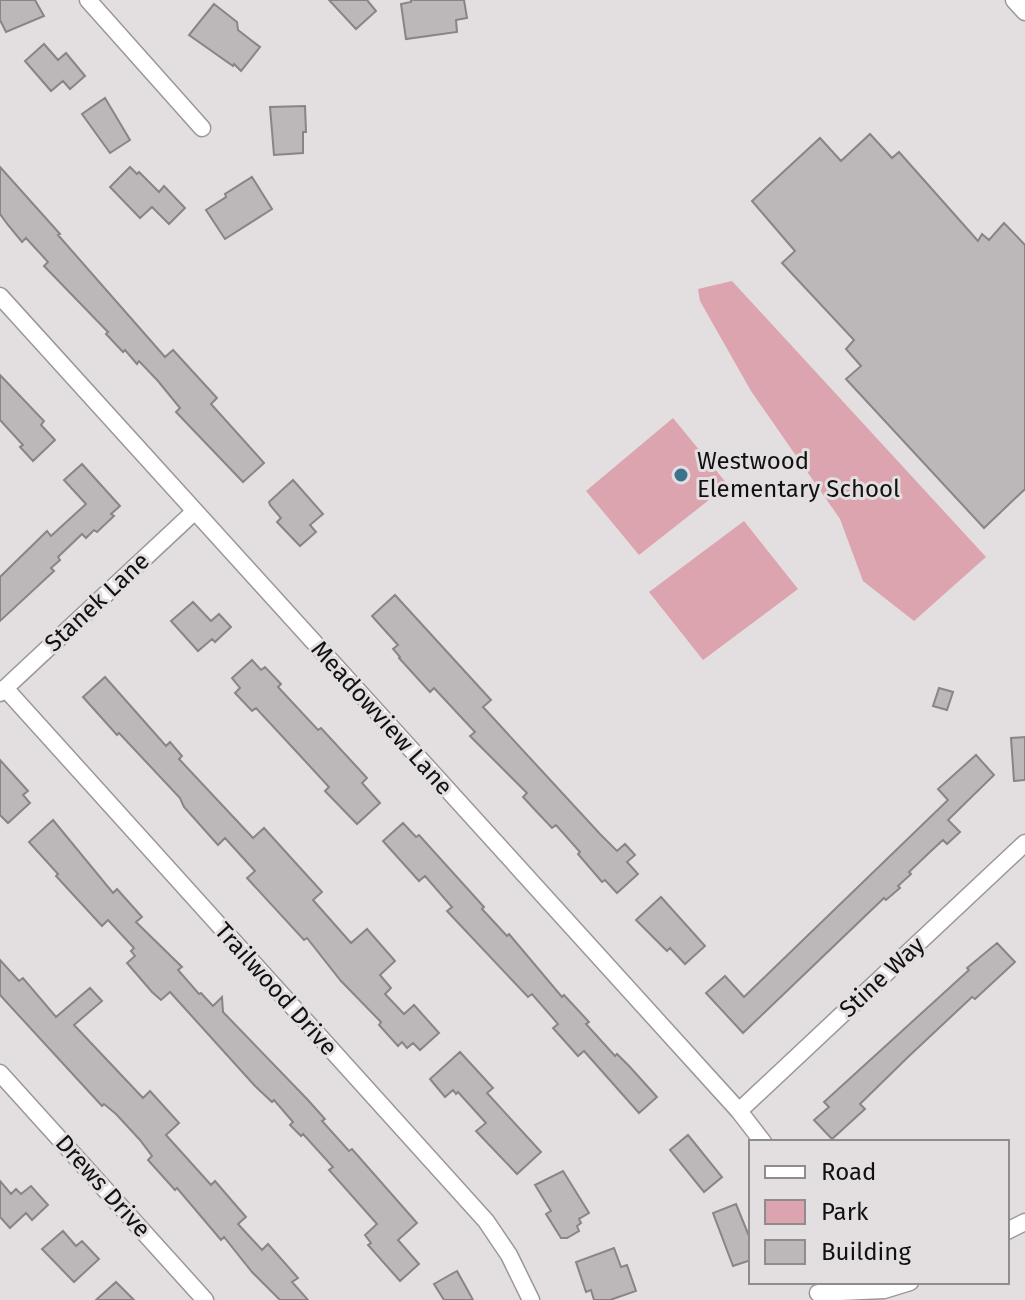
<svg xmlns="http://www.w3.org/2000/svg" width="1025" height="1300" viewBox="0 0 1025 1300" font-family="'Fira Sans',sans-serif">
  <style>
    .green { fill: #dca4ae }
    .building { fill: #bcb7b8; stroke: #898585; stroke-width: 2 }
    .lines { fill: none; stroke-linecap: round; stroke-linejoin: round }
    .street-casing { stroke: #9c9798; stroke-width: 19 }
    .street { stroke: #fff; stroke-width: 16 }
    .poi-dot { fill: #3b738d; stroke: #e3dedf; stroke-width: 3 }
    .labels { text-anchor: middle; stroke-width: 6; stroke-linejoin: round; paint-order: stroke }
    .poi-label { font-size: 24px; fill: #121111; stroke: #e3dedf; text-anchor: start }
    .street-label { font-size: 24px; fill: #121111; stroke: #e3dedf }
  </style>
  <rect width="100%" height="100%" fill="#e3dedf"/>
  <path class="green" d="M732,281L986,557L914,621L863,581L840,519L751,391L700,301L698,289Z
    M673,418L728,485L639,555L586,491Z
    M744,521L798,589L703,660L649,592Z"/>
  <path class="building" d="M0,0H35L44,16L6,32L0,20Z
    M329,0H367L376,11L356,29Z
    M411,0H464L467,18L456,20L457,32L406,39L401,4L411,2Z
    M214,4L237,22L238,30L260,47L241,71L234,64L233,66L189,35Z
    M44,44L58,60L66,53L85,76L70,89L63,81L51,91L25,61Z
    M105,98L130,140L110,153L82,114Z
    M305,106L306,132H303V153L274,155L270,107Z
    M870,134L892,158L899,152L978,241L982,234L989,240L1004,223L1025,245V489L984,528L846,379L861,366L846,349L854,340L782,263L795,251L752,201L820,138L841,161Z
    M0,167L60,234L58,235L165,357L173,350L217,398L211,404L264,463L243,482L176,412L180,408L158,381L139,361L137,364L125,350L123,352L106,334L108,332L44,266L48,262L26,238L22,242L8,225L0,214Z
    M130,167L137,174L139,172L159,192L164,186L185,208L169,224L152,207L140,218L110,187Z
    M252,177L272,209L225,239L206,210L226,197L225,194Z
    M0,375L44,421L41,425L55,440L33,461L20,447L23,445L0,420Z
    M82,464L120,506L111,514L114,516L97,532L94,530L86,538L82,534L58,557L60,560L51,568L54,571L0,621V577L47,531L51,536L86,504L64,480Z
    M293,480L323,514L310,525L316,532L300,546L277,522L281,518L270,505L269,502Z
    M395,595L491,700L483,707L600,834L617,851L625,844L635,855L627,862L638,874L617,893L605,880L602,882L578,854L580,852L556,825L552,828L536,811L523,797L527,793L470,736L475,732L434,688L430,692L399,658L400,657L393,649L398,645L372,616Z
    M193,602L211,621L219,614L231,627L215,642L212,639L198,651L171,621Z
    M252,660L261,670L265,667L281,684L278,687L318,730L321,728L367,778L362,783L380,803L357,824L325,791L329,787L294,749L256,708L252,711L235,693L240,688L232,678Z
    M105,677L166,746L170,742L182,756L179,759L253,838L264,828L322,892L313,900L351,943L367,929L395,961L380,975L391,988L385,994L404,1014L414,1005L439,1033L420,1050L413,1043L407,1048L402,1042L398,1046L379,1025L381,1022L341,981L307,938L304,940L247,878L255,871L225,838L218,845L184,807L180,798L119,733L117,735L83,697Z
    M939,688L953,692L947,710L933,706Z
    M1025,737V780L1014,781L1011,738Z
    M976,755L994,775L948,820L960,832L947,844L943,840L931,851L909,872L911,874L898,886L900,888L886,900L884,898L743,1033L706,993L725,976L744,997L948,800L938,789Z
    M0,760L28,791L23,795L30,803L8,823L0,815Z
    M53,820L113,893L117,889L142,917L136,922L182,967L178,970L199,994L201,993L213,1006L222,997L223,1012L307,1099L325,1119L322,1121L349,1151L352,1149L417,1223L398,1240L419,1264L400,1281L368,1245L371,1243L365,1235L377,1224L329,1170L333,1167L303,1134L301,1136L290,1125L293,1122L274,1100L272,1102L255,1086L170,992L161,1000L152,992L127,963L135,956L131,951L134,948L108,920L102,926L56,876L58,874L29,842Z
    M403,823L416,837L419,835L484,907L482,909L507,936L509,934L562,997L564,995L589,1022L586,1024L615,1056L617,1054L630,1067L657,1097L639,1113L584,1051L578,1056L553,1028L558,1024L532,994L528,997L447,911L452,907L425,876L419,881L383,841Z
    M661,897L705,946L685,964L670,948L667,951L636,920Z
    M997,943L1015,962L975,999L972,997L908,1057L860,1104L865,1109L832,1139L814,1120L829,1107L824,1102L969,970L967,968Z
    M0,960L19,981L23,978L56,1017L90,988L102,1001L74,1025L143,1098L150,1091L179,1123L166,1135L211,1185L215,1181L233,1202L246,1217L238,1224L262,1250L268,1244L298,1278L292,1282L308,1300H280L252,1272L224,1237L221,1240L177,1188L175,1190L148,1160L152,1156L140,1140L116,1114L104,1104L102,1106L0,995Z
    M460,1052L493,1088L487,1093L541,1152L517,1174L476,1131L486,1123L458,1092L456,1094L453,1090L445,1097L430,1079Z
    M688,1135L722,1177L704,1192L670,1150Z
    M563,1171L589,1213L579,1219L581,1223L577,1226L579,1231L567,1238H561L546,1214L551,1211L535,1185Z
    M0,1181L11,1194L16,1189L21,1194L31,1186L48,1205L32,1220L26,1213L10,1228L0,1217Z
    M736,1204L751,1241V1260L733,1266L713,1213Z
    M63,1231L76,1246L82,1241L99,1259L74,1282L42,1249Z
    M614,1248L621,1267L627,1265L636,1291L610,1300H594L591,1290L586,1292L576,1262Z
    M457,1271L467,1289L473,1300H444L434,1284Z
    M116,1282L134,1300H96Z"/>
  <g class="lines">
    <g class="street-casing">
      <path id="street" d="M88,0L202,128
        M1014,0L1025,12
        M0,296L739,1111L763,1142
        M5,688L486,1221L509,1255L531,1300
        M0,693L195,511
        M0,1073L205,1300
        M739,1111L1025,843
        M1007,1231L1025,1222
        M818,1293L884,1290L910,1282"/>
    </g>
    <use href="#street" class="street"/>
  </g>
  <circle class="poi-dot" cx="681" cy="475" r="8"/>
  <g class="labels">
    <g class="poi-label">
      <text x="697" y="469">Westwood<tspan x="697" dy="28">Elementary School</tspan></text>
    </g>
    <g class="street-label">
      <text transform="translate(97 602) rotate(-43)" y="8">Stanek Lane</text>
      <text transform="translate(382 718) rotate(48)" y="8">Meadowview Lane</text>
      <text transform="translate(882 977) rotate(-43)" y="8">Stine Way</text>
      <text transform="translate(276 989) rotate(48)" y="8">Trailwood Drive</text>
      <text transform="translate(103 1186) rotate(48)" y="8">Drews Drive</text>
    </g>
  </g>
  <rect x="749" y="1140" width="260" height="144" fill="#e3dedf" stroke="#8f8c8d" stroke-width="2"/>
  <rect x="765" y="1166" width="40" height="12" fill="#ffffff" stroke="#8f8c8d" stroke-width="2"/>
  <text x="821" y="1180" font-size="24" fill="#121111">Road</text>
  <rect x="765" y="1200" width="40" height="24" fill="#dca4ae" stroke="#8f8c8d" stroke-width="2"/>
  <text x="821" y="1220" font-size="24" fill="#121111">Park</text>
  <rect x="765" y="1240" width="40" height="24" fill="#bcb7b8" stroke="#8f8c8d" stroke-width="2"/>
  <text x="821" y="1260" font-size="24" fill="#121111">Building</text>
</svg>
